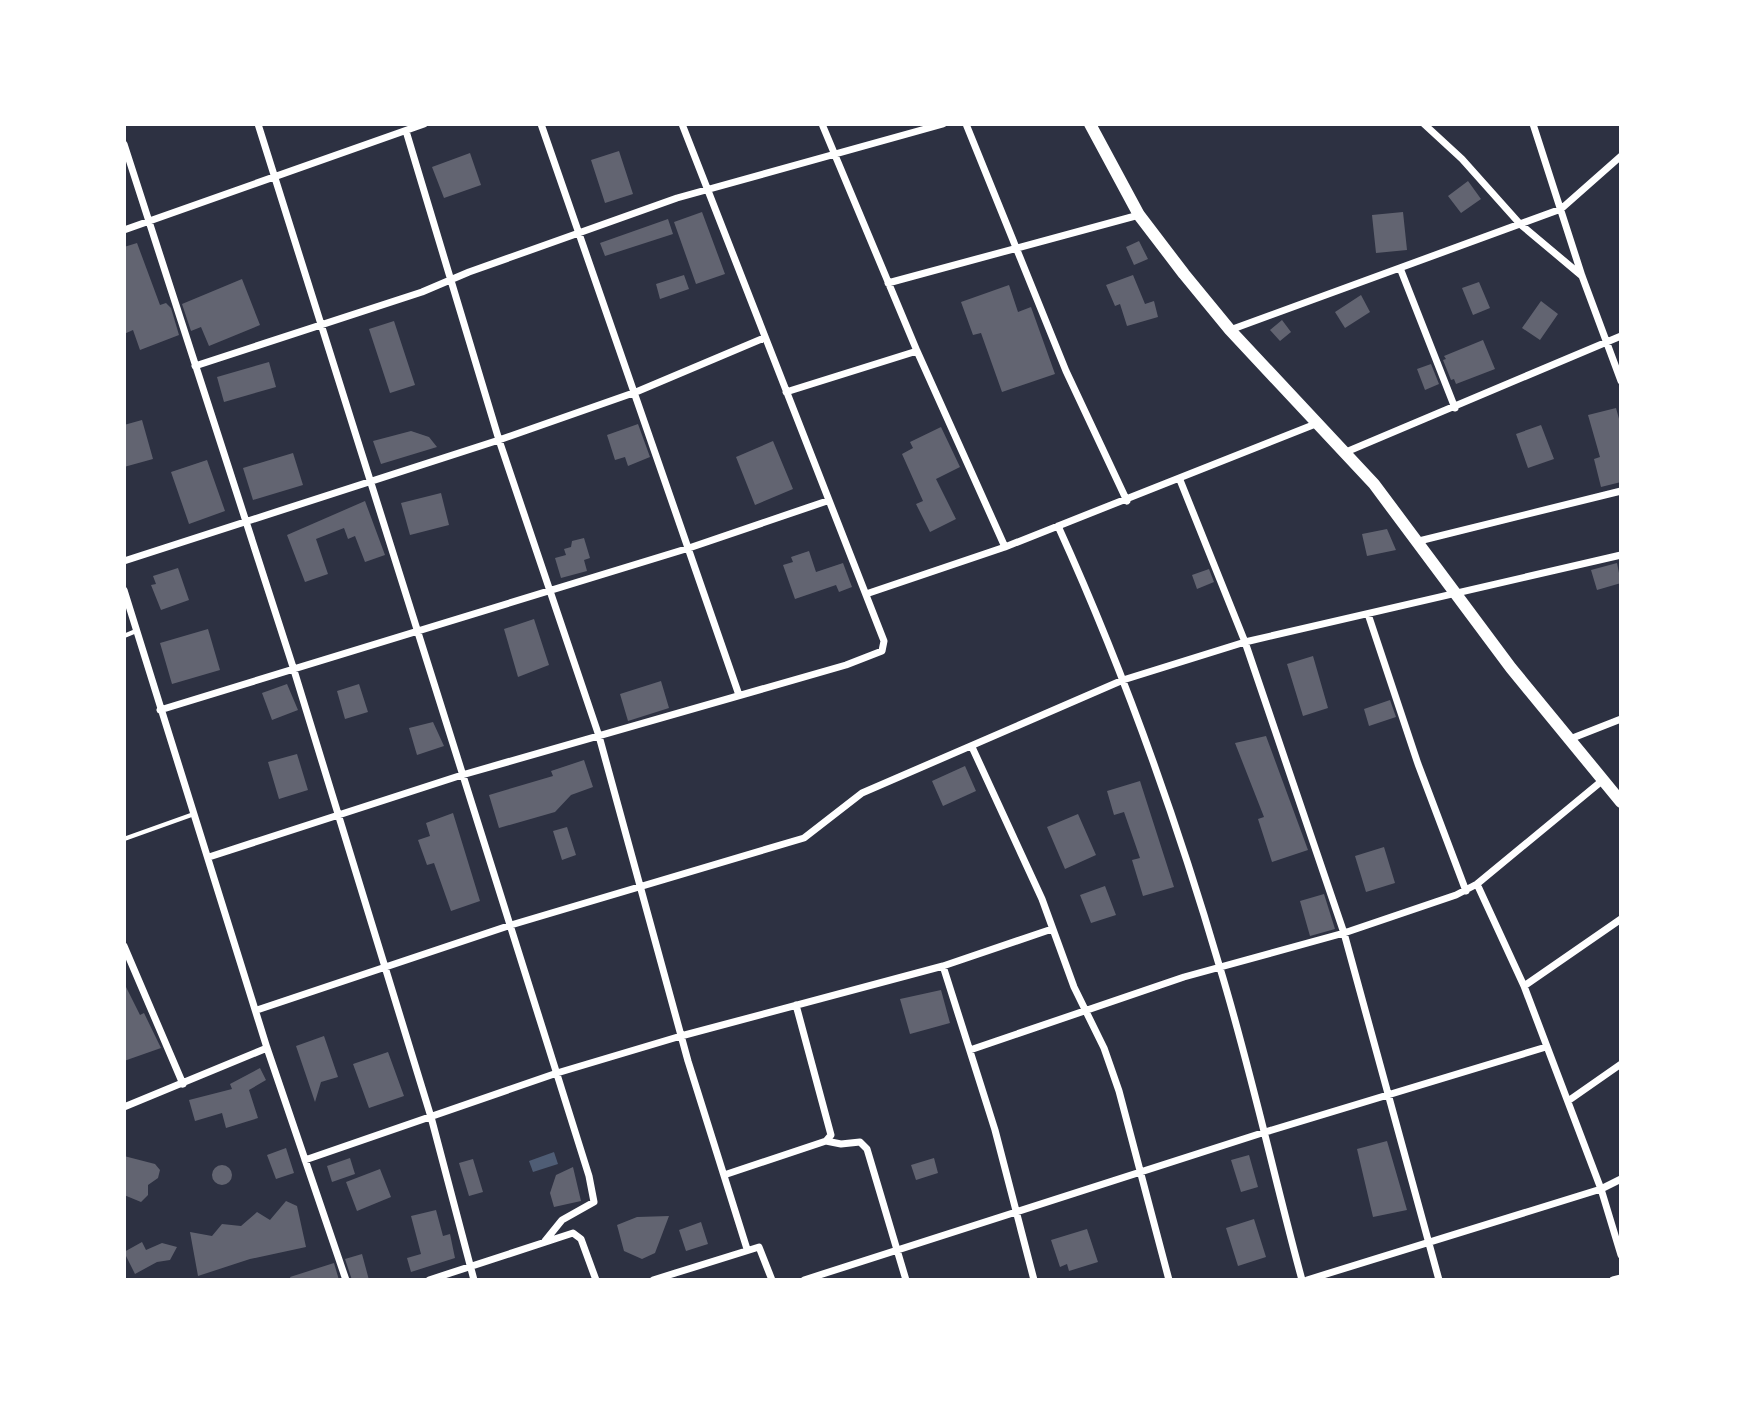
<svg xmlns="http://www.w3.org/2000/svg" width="1745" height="1404" viewBox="0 0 1745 1404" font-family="Mulish,sans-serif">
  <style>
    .water { fill: #4f5d75 }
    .building { fill: #626471 }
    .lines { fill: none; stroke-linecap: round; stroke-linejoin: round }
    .service { stroke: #fff; stroke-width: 4.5 }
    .minor { stroke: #fff; stroke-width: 7 }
    .secondary { stroke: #fff; stroke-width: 12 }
  </style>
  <rect width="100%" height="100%" fill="#2d3142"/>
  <path class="water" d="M554,1152L558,1164L533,1172L529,1161Z"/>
  <path class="building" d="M619,151L633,194L605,203L591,160Z
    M470,153L481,185L444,198L432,167Z
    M1468,181L1481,199L1461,213L1448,196Z
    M702,212L725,274L696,284L674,222Z
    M1403,212L1407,250L1376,253L1372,215Z
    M668,219L673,234L605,256L600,243Z
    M1139,241L1148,259L1134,265L1126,247Z
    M137,243L160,305L166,303L171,308L179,335L140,350L133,330L124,334V247Z
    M684,275L689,289L660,299L656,284Z
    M1133,275L1145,304L1154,301L1158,317L1127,326L1120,304L1115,306L1106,285Z
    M242,279L260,325L209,346L201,327L191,331L182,304Z
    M1479,282L1490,308L1473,315L1462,288Z
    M1009,285L1018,312L1031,307L1055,374L1002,392L981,333L973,335L961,302Z
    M1361,295L1370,312L1345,328L1335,312Z
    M1541,301L1558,314L1540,340L1522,328Z
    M1282,320L1291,332L1280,341L1270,330Z
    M394,321L415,385L390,393L369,329Z
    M1483,340L1495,369L1456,384L1454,379L1451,380L1443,360L1446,359L1444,356Z
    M269,362L276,387L224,402L217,377Z
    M1431,364L1439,384L1425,390L1417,369Z
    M1616,408L1621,426V482L1601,487L1594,459L1600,457L1588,415Z
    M142,420L153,459L124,467V425Z
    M638,424L650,457L628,466L625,457L615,460L607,435Z
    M1541,425L1554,459L1528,468L1516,434Z
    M941,427L960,467L936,479L956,519L930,532L916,504L923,501L902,454L913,448L910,442Z
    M411,431L429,437L437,447L381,464L373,441Z
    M773,441L793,489L755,505L736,457Z
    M293,453L303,485L253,500L243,468Z
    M207,460L225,511L189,524L171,472Z
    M441,493L449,525L410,535L401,503Z
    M365,501L385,555L365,562L355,536L348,539L344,528L316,539L328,574L305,582L287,535Z
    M1387,529L1396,550L1367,556L1362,534Z
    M584,538L590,558L584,560L587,571L561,578L555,558L566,555L564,549L571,547L572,541Z
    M809,551L816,572L843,563L852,587L839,592L836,585L795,599L783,565L793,562L791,557Z
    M1617,563L1621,583L1597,590L1591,570Z
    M178,568L189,600L161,610L151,585L156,584L153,576Z
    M1209,569L1214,582L1197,589L1192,575Z
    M534,619L549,665L518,677L504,629Z
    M208,629L220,670L172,684L160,643Z
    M1313,656L1328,708L1303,716L1287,664Z
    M661,681L669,708L628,721L620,694Z
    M287,684L298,710L272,720L262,693Z
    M359,684L368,712L345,719L337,691Z
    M1390,700L1396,717L1369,726L1364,709Z
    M433,722L444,746L417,755L409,728Z
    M1266,736L1308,850L1272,862L1258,819L1264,817L1235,743Z
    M297,754L308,790L279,799L268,762Z
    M584,760L593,787L571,795L555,812L499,828L489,795L553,776L551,771Z
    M965,766L976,791L943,806L932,781Z
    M1140,781L1174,887L1143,896L1132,860L1140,858L1124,812L1114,815L1107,791Z
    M453,813L480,901L451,911L434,863L427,865L418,840L430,836L426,823Z
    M1078,814L1096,855L1065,869L1047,827Z
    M567,827L576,855L562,860L553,831Z
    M1384,847L1395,883L1366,892L1355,856Z
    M1105,886L1116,915L1091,923L1080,895Z
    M1324,894L1335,929L1310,936L1300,901Z
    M124,983L140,1015L144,1013L161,1048L124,1061Z
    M941,990L950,1023L910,1034L900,999Z
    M324,1036L338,1077L321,1082L315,1102L296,1046Z
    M388,1052L404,1096L369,1108L353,1064Z
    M260,1068L266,1080L249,1090L258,1118L226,1128L222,1113L195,1121L189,1100L232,1089L230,1084Z
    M1387,1141L1407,1210L1373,1217L1357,1149Z
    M286,1148L294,1173L276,1179L267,1155Z
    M1249,1155L1258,1187L1241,1192L1231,1160Z
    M124,1156L155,1164L160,1170L158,1178L148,1185V1195L141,1202L124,1195Z
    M350,1158L355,1174L332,1182L327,1166Z
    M934,1158L938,1173L916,1180L911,1165Z
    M473,1159L483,1192L469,1196L459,1163Z
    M212 1175a10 10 0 1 1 20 0a10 10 0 1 1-20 0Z
    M573,1167L581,1201L554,1207L550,1193L556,1175Z
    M380,1169L391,1197L357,1211L346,1182Z
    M286,1201L297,1206L306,1247L250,1259L198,1276L190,1232L212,1236L222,1224L241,1226L257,1212L270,1220Z
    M436,1210L443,1236L450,1234L455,1258L411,1272L407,1258L421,1254L411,1216Z
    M669,1216L655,1253L642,1259L624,1251L617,1225L637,1217Z
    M1254,1219L1266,1257L1238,1266L1226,1228Z
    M701,1222L708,1244L686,1251L679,1230Z
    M1087,1229L1098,1262L1069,1271L1067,1264L1060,1267L1051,1240Z
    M142,1242L146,1250L162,1243L177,1247L170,1260L157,1262L135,1274L124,1252Z
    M362,1254L369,1280H352L345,1259Z
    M334,1263L339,1280H291L290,1277Z"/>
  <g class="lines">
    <path class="service" d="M124,636L136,631
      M124,839L194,814"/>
    <path class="minor" d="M258,124L589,1176L594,1202L562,1220L545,1241
      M541,124L739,695
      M822,124L917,351L1005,547
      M966,124L1066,371L1127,501
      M1424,124L1462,159L1520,224L1582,276
      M1533,124L1582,276L1621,381
      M406,131L499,440L599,736L688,1061L747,1249
      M124,144L293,667L431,1117L474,1280
      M124,230L424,124
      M1400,268L1455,408
      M888,283L1139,215
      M1230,330L1561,209L1621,156
      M195,366L422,292L469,272L677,198L943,124
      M786,392L917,351
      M1346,452L1621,336
      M1180,480L1245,642L1344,933L1439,1280
      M1058,526C1123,669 1176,818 1220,968C1251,1070 1274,1177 1302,1280
      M1419,541L1621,491
      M124,561L499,440L636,392L764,338
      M124,590L267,1048L346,1280
      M866,594L1005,547L1318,423
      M1368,614L1418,764L1466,891
      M160,710L689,548L827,501
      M1570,739L1621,719
      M972,747L1042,899L1074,987L1104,1048L1119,1091L1169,1280
      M209,857L462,775L846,665L882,651L884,641L682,124
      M1477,884L1524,986L1601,1189L1621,1255
      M124,946L183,1084
      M943,966L995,1130L1034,1280
      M1524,986L1621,919
      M257,1010L511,925L804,838L862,793L1123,680L1245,642L1621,555
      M970,1050L1184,977L1344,933L1456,895L1477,884L1603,780
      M1568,1101L1621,1064
      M124,1107L267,1048
      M826,1141L841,1144L860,1142L867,1149L906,1280
      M305,1160L557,1073L681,1036L943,966L1052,929
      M724,1175L826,1141L831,1135L796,1005
      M429,1280L573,1233L581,1239L596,1280
      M653,1280L759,1247L772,1280
      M804,1280L1262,1133L1546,1047
      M1307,1280L1601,1189L1621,1179
      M1613,1280L1621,1278"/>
    <path class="secondary" d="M1090,124L1139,215L1184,274L1230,330L1374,484L1511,668L1621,802"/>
  </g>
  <rect width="1745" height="1404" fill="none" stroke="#ffffff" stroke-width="252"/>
</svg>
